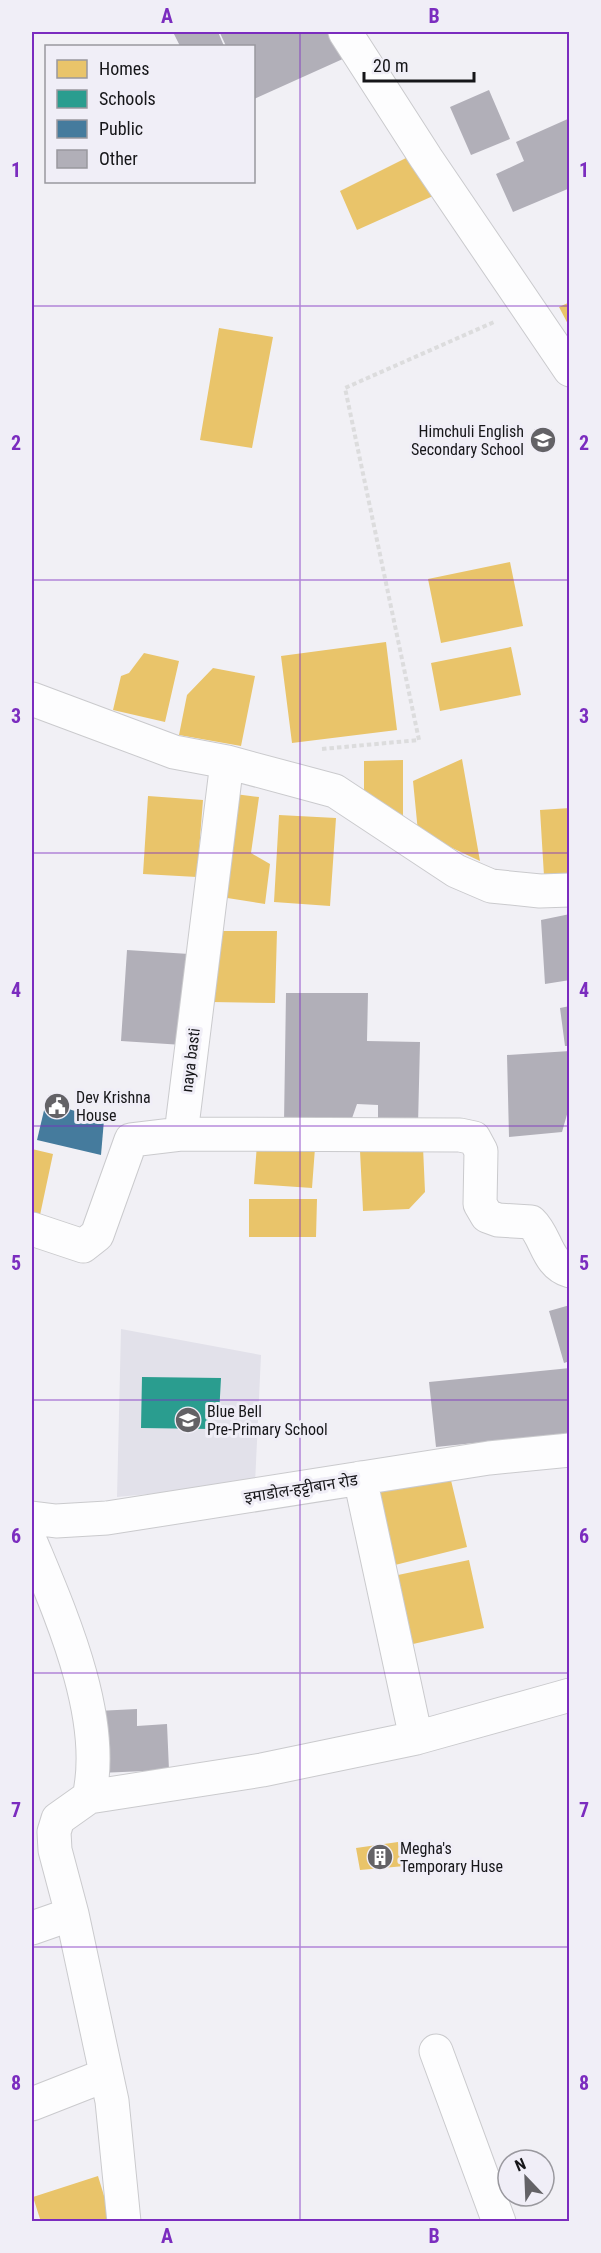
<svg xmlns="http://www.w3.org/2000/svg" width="601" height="2253" viewBox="0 0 601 2253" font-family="'Roboto Condensed','Noto Sans Devanagari',sans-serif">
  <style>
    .built { fill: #e2e1ea }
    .homes { fill: #e9c46a }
    .schools { fill: #2a9d8f }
    .public { fill: #457b9d }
    .building { fill: #b1afb8 }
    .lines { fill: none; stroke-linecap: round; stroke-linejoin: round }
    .minor-casing { stroke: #cacacd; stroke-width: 35 }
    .path { stroke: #dcdcdd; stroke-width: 4; stroke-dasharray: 4.5 3; stroke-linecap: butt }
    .minor { stroke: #fdfdfe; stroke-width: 33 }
    .grid { fill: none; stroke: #7b2cbf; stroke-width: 1.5; stroke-opacity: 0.55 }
    .labels { text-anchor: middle; stroke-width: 6; stroke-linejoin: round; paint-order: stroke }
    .poi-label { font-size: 16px; fill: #161619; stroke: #f0eef7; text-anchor: start }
    .street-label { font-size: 16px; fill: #161619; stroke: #f0eef7 }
    .neatline { fill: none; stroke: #7b2cbf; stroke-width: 2 }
    .grid-label { font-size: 20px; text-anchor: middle; font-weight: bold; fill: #7b2cbf }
  </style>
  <rect width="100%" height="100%" fill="#f1f0f5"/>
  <path class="built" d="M121,1329L261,1355L255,1484L117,1497Z"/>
  <path class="homes" d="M414,154L433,196L357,230L340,191Z
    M570,302V328L559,307Z
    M219,328L273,337L252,448L200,440Z
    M510,562L523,626L441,643L428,579Z
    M386,642L397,730L292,743L281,656Z
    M511,647L521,695L440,711L431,663Z
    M144,653L179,661L165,722L113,710L121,676L129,673Z
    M213,668L255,676L241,746L179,735L187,695Z
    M462,759L480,861L418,832L413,781Z
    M403,760V818L364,800V761Z
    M235,794L259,797L251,853L270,864L265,904L221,897Z
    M148,796L203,800L197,877L143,874Z
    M570,808V874L544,876L540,810Z
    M279,815L336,818L330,906L274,902Z
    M214,931H277L275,1003L212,1002Z
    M257,1144L315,1148L312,1188L254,1184Z
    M423,1147L425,1192L409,1209L363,1211L360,1151Z
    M32,1149L53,1154L40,1215L32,1213Z
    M249,1199H317L316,1237H249Z
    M449,1472L467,1547L391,1566L372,1491Z
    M469,1560L484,1628L413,1644L398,1575Z
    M398,1842L405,1866L360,1870L356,1848Z
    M98,2176L112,2222H41L33,2197Z"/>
  <path class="schools" d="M142,1377L221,1378L219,1415H210V1429L141,1428Z"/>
  <path class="public" d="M46,1102L104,1120L101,1155L37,1140Z"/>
  <path class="building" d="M173,32H218L224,46H180Z
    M223,32H333L345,58L254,99V46H226L220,33Z
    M489,90L510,139L471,155L450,107Z
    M570,118V188L513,212L496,174L524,161L516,142Z
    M570,914V980L545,984L541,920Z
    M127,950L189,954L183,1045L121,1041Z
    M286,993H368L367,1041L420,1042L418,1125L378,1124V1105L357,1104L350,1124L284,1123Z
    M570,1006V1046H565L560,1008Z
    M570,1051V1104L562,1132L509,1137L507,1055Z
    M570,1305V1361L564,1363L549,1311Z
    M570,1368V1433L436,1447L429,1382Z
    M137,1709V1726L167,1724L169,1770L99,1773L97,1711Z"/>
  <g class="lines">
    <g class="minor-casing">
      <path id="minor" d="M345,32L426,158L570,370
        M32,699L174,752L227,762L335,791L456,871L491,886L540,891L570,890
        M181,1134L460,1135L474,1138L481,1151L480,1204L487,1216L498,1220L531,1222C547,1237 546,1264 570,1271
        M32,1229L83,1246L97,1235L131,1140L181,1134L227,762
        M360,1478L416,1738L570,1695
        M32,1518L56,1521L107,1518L489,1458L570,1450
        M32,1545C62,1617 107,1719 89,1797L58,1819L54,1832L55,1850L72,1914L112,2101L124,2222
        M89,1797L262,1770L416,1738
        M32,1928L72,1914
        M436,2051L499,2222
        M32,2104L106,2075"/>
    </g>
    <path class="path" d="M322,749L419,740L345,388L494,322"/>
    <use href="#minor" class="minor"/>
  </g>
  <path class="grid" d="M300,32V2222M32,306H570M32,580H570M32,853H570M32,1126H570M32,1400H570M32,1673H570M32,1947H570"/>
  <defs>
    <g id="school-disc" transform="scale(1.35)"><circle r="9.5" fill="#636266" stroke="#f0eef7"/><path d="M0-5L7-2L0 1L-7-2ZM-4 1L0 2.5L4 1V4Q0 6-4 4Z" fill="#fff"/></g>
    <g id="civic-disc" transform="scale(1.35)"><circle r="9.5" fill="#636266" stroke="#f0eef7"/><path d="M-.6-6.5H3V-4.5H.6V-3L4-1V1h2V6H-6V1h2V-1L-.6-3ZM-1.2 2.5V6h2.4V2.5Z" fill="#fff"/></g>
    <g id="building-disc" transform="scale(1.35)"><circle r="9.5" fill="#636266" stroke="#f0eef7"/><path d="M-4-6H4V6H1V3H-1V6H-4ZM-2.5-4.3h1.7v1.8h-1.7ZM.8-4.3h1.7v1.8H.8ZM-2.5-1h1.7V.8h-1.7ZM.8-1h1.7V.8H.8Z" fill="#fff"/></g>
  </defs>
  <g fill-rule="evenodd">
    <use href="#school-disc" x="543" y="440"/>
    <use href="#civic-disc" x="57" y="1106"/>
    <use href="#school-disc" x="188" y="1420"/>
    <use href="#building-disc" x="380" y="1857"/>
  </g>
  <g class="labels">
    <g class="poi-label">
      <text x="524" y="437" text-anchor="end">Himchuli English<tspan x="524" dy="18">Secondary School</tspan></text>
      <text x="76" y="1103">Dev Krishna<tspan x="76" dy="18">House</tspan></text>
      <text x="207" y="1417">Blue Bell<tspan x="207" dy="18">Pre-Primary School</tspan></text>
      <text x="400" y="1854">Megha's<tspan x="400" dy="18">Temporary Huse</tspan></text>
    </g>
    <g class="street-label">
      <text transform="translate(190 1060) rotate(-83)" y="6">naya basti</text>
      <text transform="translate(301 1488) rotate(-9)" y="6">इमाडोल-हट्टीबान रोड</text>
    </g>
  </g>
  <rect width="601" height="2253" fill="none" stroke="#f0eef7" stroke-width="66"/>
  <rect x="45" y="45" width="210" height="138" fill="#f0eef7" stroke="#99989e" stroke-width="1.5"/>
  <rect x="57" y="60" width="30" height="18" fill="#e9c46a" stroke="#99989e" stroke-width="1.5"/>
  <text x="99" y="75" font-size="18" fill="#161619">Homes</text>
  <rect x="57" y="90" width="30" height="18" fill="#2a9d8f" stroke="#99989e" stroke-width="1.5"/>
  <text x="99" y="105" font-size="18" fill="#161619">Schools</text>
  <rect x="57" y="120" width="30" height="18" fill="#457b9d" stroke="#99989e" stroke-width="1.5"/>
  <text x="99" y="135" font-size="18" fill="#161619">Public</text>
  <rect x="57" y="150" width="30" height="18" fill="#b1afb8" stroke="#99989e" stroke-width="1.5"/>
  <text x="99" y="165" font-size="18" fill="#161619">Other</text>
  <g transform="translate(526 2178) rotate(337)"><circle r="28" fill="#f0eef7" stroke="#99989e" stroke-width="1.5"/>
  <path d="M0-4.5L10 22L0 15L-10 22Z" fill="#636266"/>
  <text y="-9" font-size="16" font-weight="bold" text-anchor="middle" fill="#161619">N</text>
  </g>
  <path d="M364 72v9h110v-9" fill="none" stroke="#161619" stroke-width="3"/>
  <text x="373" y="72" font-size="18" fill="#161619" stroke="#f0eef7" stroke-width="4.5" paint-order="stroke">20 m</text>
  <rect x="33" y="33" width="535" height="2187" class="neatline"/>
  <g class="grid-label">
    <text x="167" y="23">A</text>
    <text x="434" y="23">B</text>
    <text x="16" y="177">1</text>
    <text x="584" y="177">1</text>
    <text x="16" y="450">2</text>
    <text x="584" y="450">2</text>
    <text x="16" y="723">3</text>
    <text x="584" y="723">3</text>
    <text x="16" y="997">4</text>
    <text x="584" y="997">4</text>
    <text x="16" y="1270">5</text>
    <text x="584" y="1270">5</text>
    <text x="16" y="1543">6</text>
    <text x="584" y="1543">6</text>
    <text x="16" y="1817">7</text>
    <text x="584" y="1817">7</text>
    <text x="16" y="2090">8</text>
    <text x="584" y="2090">8</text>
    <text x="167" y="2243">A</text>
    <text x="434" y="2243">B</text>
  </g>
</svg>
